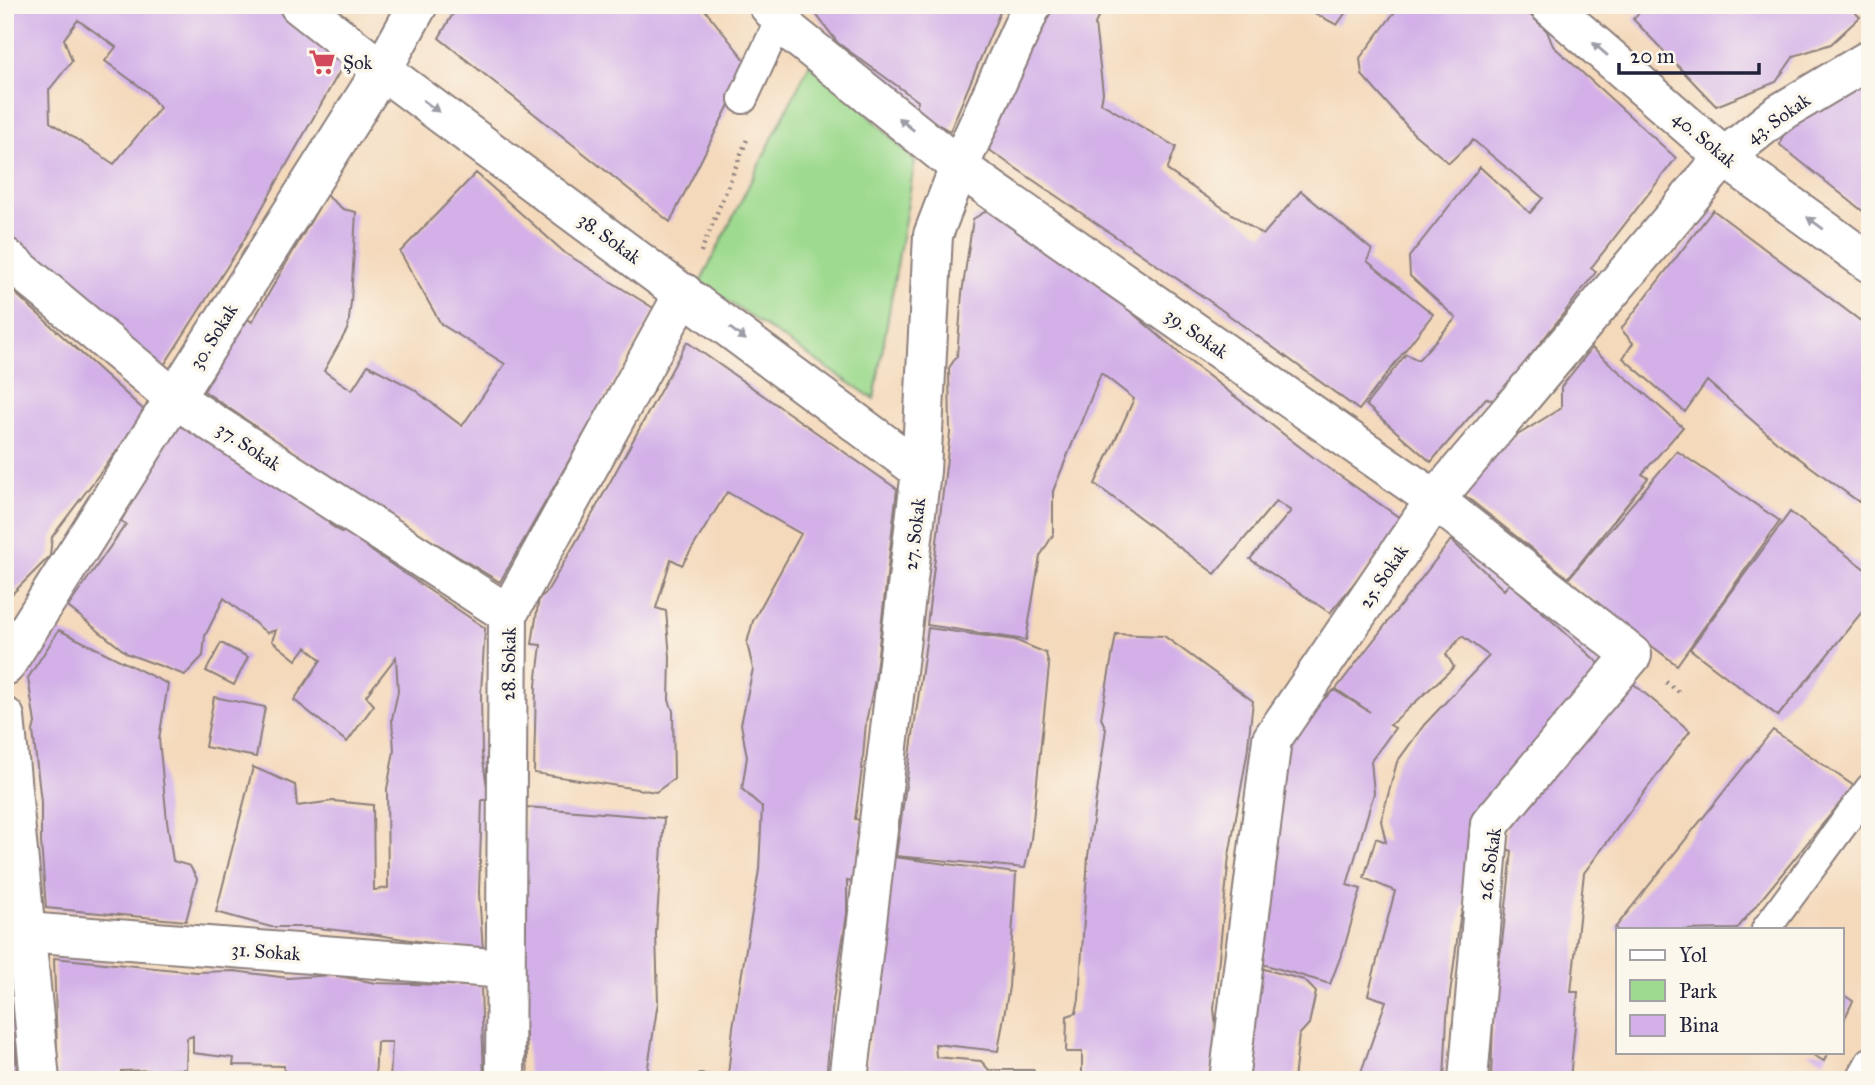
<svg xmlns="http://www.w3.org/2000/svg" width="1875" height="1085" viewBox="0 0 1875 1085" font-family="'IM FELL Great Primer',serif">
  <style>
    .green { fill: #9eda8f; stroke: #607e65; stroke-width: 2 }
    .building { fill: #d3b1e8; fill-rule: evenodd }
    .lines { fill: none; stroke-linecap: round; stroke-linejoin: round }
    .lane-casing { stroke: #8b7e7b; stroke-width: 32 }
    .street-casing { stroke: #8b7e7b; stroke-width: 42 }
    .path { stroke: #8b7e7b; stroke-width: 4.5; stroke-dasharray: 2 5; stroke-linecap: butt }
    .lane { stroke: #fff; stroke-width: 28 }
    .street { stroke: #fff; stroke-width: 38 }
    .oneway { fill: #9c9ca7 }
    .labels { text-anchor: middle; stroke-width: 7; stroke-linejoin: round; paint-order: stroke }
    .poi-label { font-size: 19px; fill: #22223b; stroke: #fbf7ec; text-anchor: start }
    .street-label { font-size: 19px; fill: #22223b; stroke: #fbf7ec }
  </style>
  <rect width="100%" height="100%" fill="#fbf7ec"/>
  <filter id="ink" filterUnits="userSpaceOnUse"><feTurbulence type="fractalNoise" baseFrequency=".0143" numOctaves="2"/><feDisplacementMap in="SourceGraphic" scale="14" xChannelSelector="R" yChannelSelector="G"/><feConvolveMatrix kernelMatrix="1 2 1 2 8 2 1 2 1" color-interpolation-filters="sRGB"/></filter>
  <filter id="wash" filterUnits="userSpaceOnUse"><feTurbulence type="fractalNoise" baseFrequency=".00686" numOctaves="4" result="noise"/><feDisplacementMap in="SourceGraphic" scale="28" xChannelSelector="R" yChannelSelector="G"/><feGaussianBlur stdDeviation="1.57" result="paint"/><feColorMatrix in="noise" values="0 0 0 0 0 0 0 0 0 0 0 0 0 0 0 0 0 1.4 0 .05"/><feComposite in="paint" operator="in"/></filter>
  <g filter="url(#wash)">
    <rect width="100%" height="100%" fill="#f4d9bb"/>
    <path class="green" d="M812,59L915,161L874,399L700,283Z"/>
    <g id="blocks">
      <path class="building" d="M5,5H275L345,62L241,245L161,370L5,243ZM78,20L116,47L105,61L147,92L160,108L114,164L50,122L49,90L72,61L64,39Z
        M458,5H701L749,65L670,222L439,38Z
        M809,5H1003L950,131L914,111L918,101L838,43Z
        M1045,5H1104L1095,24L1103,93L1101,103L1176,147L1167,170L1263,235L1301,191L1372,250L1367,261L1433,314L1359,410L1208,300L979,143Z
        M1299,5H1351L1337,25Z
        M1400,5H1520L1547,31L1553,46L1676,158L1591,268L1596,272L1495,401L1486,398L1431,462L1366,405L1406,354L1418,360L1456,318L1410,276L1409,257L1480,167L1530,213L1543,198L1473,140L1449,163L1413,133L1362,75L1360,58Z
        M1646,5H1847L1860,17L1831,44L1794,56L1776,82L1716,106L1633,19Z
        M1870,74V217L1780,145L1785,128Z
        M476,173L565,253L655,309L500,582L351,492L204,391L246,318L252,322L326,195L343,209L356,212L351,302L348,328L324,371L352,390L368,365L412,388L462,426L505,364L441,324L400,252Z
        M998,204L1058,249L1179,353L1313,457L1407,523L1368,566L1330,613L1250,559L1291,511L1276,501L1215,574L1095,484L1134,399L1101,373L1053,491V535L1040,556L1026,640L927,625L950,433L949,368L957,356L962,293L973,219Z
        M1713,210L1870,328V485L1859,502L1777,442L1707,381L1685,412L1623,358L1633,343L1621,329Z
        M5,284L146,412L52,537L50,556L9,597L7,611Z
        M687,342L897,489L875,679L866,722L862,769L855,819L864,821L853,882L847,881V914L833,1001L826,1080H697L699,1074L728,1076L733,1027L759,870L762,807L742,789L747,757L741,724L753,669L747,643L753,621L801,534L727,492L682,565L671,559L656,608L666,611L670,657L669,700L673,711L674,779L656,792L534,773L536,685L541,645L532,644L539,598L546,593L593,513Z
        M1592,348L1683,427L1642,474L1648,478L1568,578L1458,490L1508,441L1561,408V387Z
        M182,415L330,515L329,524L342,533L345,529L373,552L485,628L481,693L482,754L489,800H482L479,893L483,951L371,934L309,927H271L216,912L253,767L295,785L297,806L333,801L373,805L374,890L388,888L387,789L394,751L392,719L398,691L396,657L366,696L374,705L347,742L294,700L321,660L306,647L296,660L272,641L276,630L267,633L224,598L205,636L203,656L185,675L128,654L68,607L126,524L121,521Z
        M1677,451L1780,521L1677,665L1632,631L1568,579Z
        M1790,512L1870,573V602L1778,716L1690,649Z
        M1451,540L1504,590L1510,583L1613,676L1502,783L1472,816L1473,875L1460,918L1447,1017L1444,1080H1361L1360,1075L1386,1001L1368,995L1395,891L1364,878L1376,838L1386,842L1381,821L1397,762L1424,725L1489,656L1462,636L1446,654L1454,667L1390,725L1395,728L1371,761L1374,793L1347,885L1361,889L1345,945L1330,984L1259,963L1283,755L1294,726L1334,690L1370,712L1336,689Z
        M928,628L1015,640L1046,653L1049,666L1031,839L1025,868L896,856Z
        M59,630L168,684L159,739L167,821L173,861L190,866L197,879L186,921L46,908L41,842V802L33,731L35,723L28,678Z
        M1116,634L1164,636L1253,701L1247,755L1229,856L1214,1009L1218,1046L1209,1080H1082V1052H1066L1067,1016L1076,1013L1079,999L1088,856L1106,729L1101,718Z
        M221,643L248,657L234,685L206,671Z
        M1630,681L1690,731L1584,873L1571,992H1578L1570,1080H1491L1494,990L1502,943L1512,851L1504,848L1508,819Z
        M214,697L265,707L256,757L205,747Z
        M1773,730L1854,786L1737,929L1618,931L1615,928Z
        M526,807L664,818L656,933L658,1002L646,1080H528L521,922Z
        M893,857L1016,873L1009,987L998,1051L935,1044L936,1057L981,1061L989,1070H1034V1080H865Z
        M5,953L14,1009L17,1080H5Z
        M54,958L196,972L234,971L288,978L333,975L376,983L481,986L484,1080H390L392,1042H377L375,1080H283L284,1066L233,1065L234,1058L193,1053V1036L187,1038L186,1069L121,1071L122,1080H58Z
        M1253,966L1304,980L1316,992L1309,1024L1299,1035L1294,1080H1239Z
        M1842,994L1853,1001L1842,1024Z
        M1808,1052H1828L1824,1061Z"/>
    </g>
  </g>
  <g filter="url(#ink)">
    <use href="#blocks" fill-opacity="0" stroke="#8b7e7b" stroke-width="2"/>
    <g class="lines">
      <g class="lane-casing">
        <path id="lane" d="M743,99L780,19
          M1766,929L1870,788
          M1860,1080L1870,1062"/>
      </g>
      <g class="street-casing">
        <path id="street" d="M299,5L382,70L921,471
          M768,5L791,32L959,167L1435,500L1632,655L1490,824L1468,1080
          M1549,5L1724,157L1870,263
          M5,257L174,398L508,614
          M5,666L382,70L418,5
          M5,717L40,1080
          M26,932L505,969
          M505,1080L508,614L684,293
          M848,1080L921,471L933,235L959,167L1032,5
          M1229,1080L1272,739L1435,500L1724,157L1778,114L1870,59"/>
      </g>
      <path class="path" d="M701,252L748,137
        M1666,682L1679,692"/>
      <use href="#lane" class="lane"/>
      <use href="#street" class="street"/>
    </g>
    <defs><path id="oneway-solid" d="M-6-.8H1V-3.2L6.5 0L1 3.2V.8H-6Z" transform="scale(1.75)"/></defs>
    <g class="oneway">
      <use href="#oneway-solid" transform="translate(1600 49) rotate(-139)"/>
      <use href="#oneway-solid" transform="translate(431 106) rotate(36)"/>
      <use href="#oneway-solid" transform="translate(906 124) rotate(-141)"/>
      <use href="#oneway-solid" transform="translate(1815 223) rotate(-144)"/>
      <use href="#oneway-solid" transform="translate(738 334) rotate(37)"/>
    </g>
  </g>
  <defs>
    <g id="supermarket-bare" transform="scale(2.1)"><path d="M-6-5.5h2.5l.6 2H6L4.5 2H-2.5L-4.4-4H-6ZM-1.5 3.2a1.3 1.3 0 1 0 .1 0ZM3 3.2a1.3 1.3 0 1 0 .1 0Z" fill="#d1495b" stroke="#fbf7ec" stroke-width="2.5" paint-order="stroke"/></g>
  </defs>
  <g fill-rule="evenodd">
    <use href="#supermarket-bare" x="322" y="62"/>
  </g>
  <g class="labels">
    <g class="poi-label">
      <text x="343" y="69">Şok</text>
    </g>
    <g class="street-label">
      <text transform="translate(1778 118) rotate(-35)" y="7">43. Sokak</text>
      <text transform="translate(1705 139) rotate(40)" y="7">40. Sokak</text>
      <text transform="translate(610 238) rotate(36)" y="7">38. Sokak</text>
      <text transform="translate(1197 333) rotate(35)" y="7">39. Sokak</text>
      <text transform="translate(213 336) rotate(-58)" y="7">30. Sokak</text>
      <text transform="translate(249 446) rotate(33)" y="7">37. Sokak</text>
      <text transform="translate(914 534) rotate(-83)" y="7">27. Sokak</text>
      <text transform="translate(1383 576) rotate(-56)" y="7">25. Sokak</text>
      <text transform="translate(508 664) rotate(-89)" y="7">28. Sokak</text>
      <text transform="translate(1489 864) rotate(-82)" y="7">26. Sokak</text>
      <text transform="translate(266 951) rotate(4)" y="7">31. Sokak</text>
    </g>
  </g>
  <rect width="1875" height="1085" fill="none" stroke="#fbf7ec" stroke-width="28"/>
  <rect x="1616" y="928" width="228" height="126" fill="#fbf7ec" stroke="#a4a2a5" stroke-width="2"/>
  <rect x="1630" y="950" width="35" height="10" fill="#ffffff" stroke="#a4a2a5" stroke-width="2"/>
  <text x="1679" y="962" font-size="21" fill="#22223b">Yol</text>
  <rect x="1630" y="980" width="35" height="21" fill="#9eda8f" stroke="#a4a2a5" stroke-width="2"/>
  <text x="1679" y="998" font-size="21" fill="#22223b">Park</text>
  <rect x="1630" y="1015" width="35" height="21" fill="#d3b1e8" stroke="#a4a2a5" stroke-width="2"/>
  <text x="1679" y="1032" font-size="21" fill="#22223b">Bina</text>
  <path d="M1619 63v10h140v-10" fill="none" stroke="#22223b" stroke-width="3.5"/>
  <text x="1630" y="63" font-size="21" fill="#22223b" stroke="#fbf7ec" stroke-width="5" paint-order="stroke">20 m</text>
</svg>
